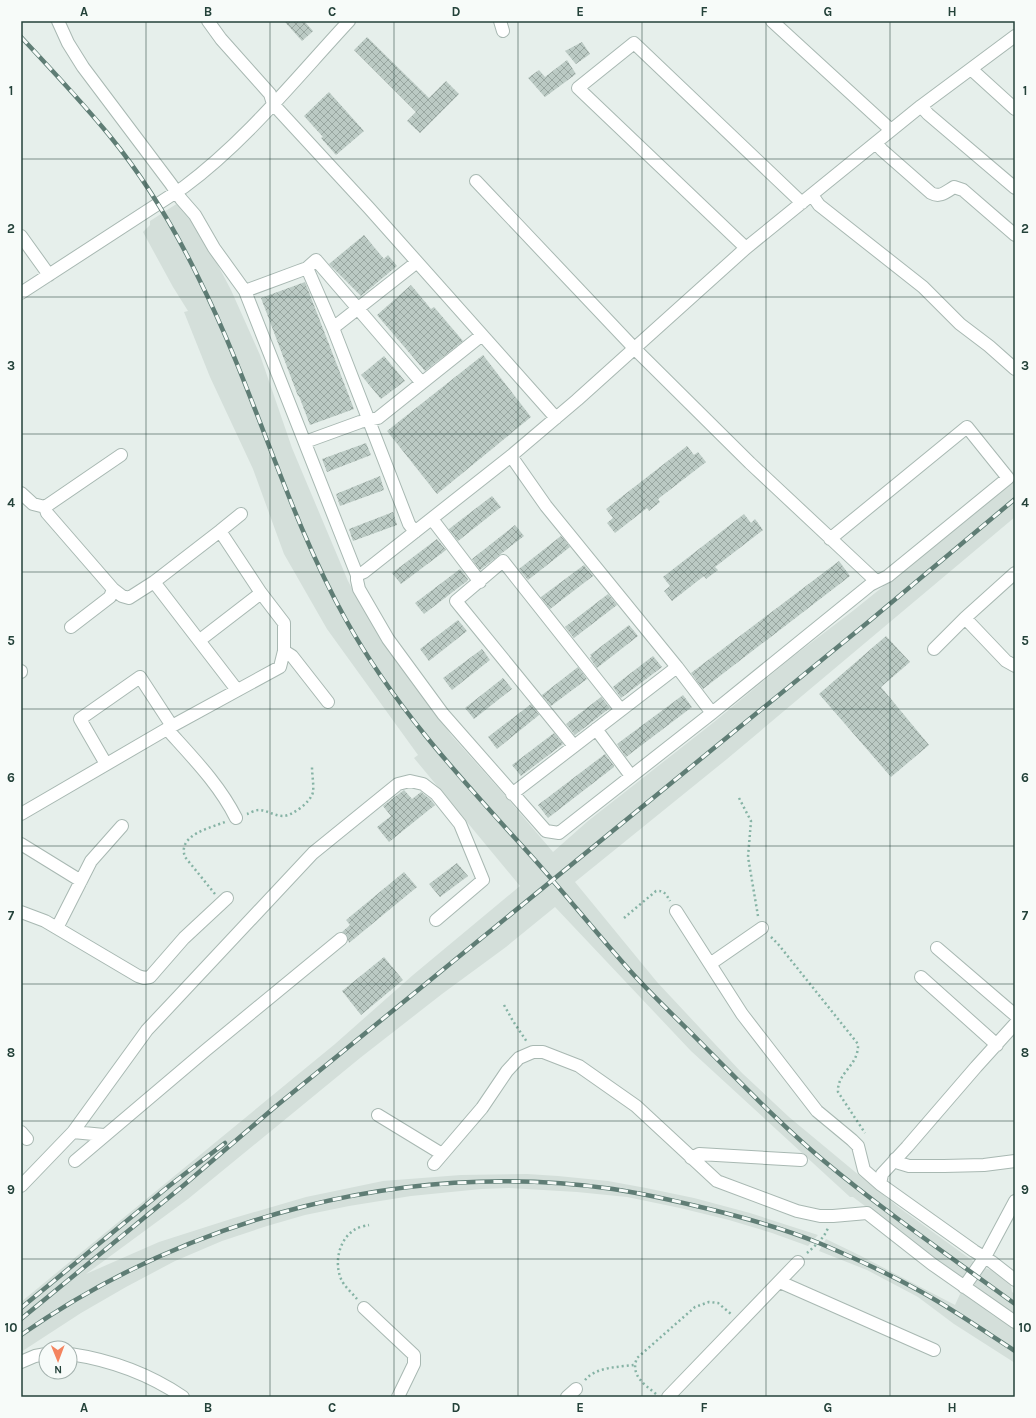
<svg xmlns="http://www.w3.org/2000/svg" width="1036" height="1418" viewBox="0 0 1036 1418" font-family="Karla,sans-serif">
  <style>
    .built { fill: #d4dfda }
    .building { fill: url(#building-cross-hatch) }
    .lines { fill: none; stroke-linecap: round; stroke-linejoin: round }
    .minor-casing { stroke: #a8b8b2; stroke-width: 14 }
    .path { stroke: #86b3a5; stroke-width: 2.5; stroke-dasharray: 2 3; stroke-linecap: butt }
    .minor { stroke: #fff; stroke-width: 12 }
    .rail-casing { stroke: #5f7d75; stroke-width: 4.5 }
    .rail { stroke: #f7fbf9; stroke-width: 3; stroke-dasharray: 9; stroke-linecap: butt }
    .grid { fill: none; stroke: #24423a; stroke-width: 1; stroke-opacity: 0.55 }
    .neatline { fill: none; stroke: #24423a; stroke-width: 1.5 }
    .grid-label { font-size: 13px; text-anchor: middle; font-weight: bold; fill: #24423a }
  </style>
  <defs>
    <pattern id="building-cross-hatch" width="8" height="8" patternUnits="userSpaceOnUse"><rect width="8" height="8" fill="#bbcac4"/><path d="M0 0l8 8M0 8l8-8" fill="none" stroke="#98a6a0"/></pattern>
  </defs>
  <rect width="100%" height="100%" fill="#e6efeb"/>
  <path class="built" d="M178,203L193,218L231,290L260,355L292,448L348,581L361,605L396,661L452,736L502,792L553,852L588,821L714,722L791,658L854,610L1015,480V517L727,759L575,882L657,982L742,1073L789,1117L866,1181L897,1206L973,1261L974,1265L967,1276L961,1278L853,1197H850L691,1051L555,907L506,947L442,994L360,1058L188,1199L86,1274L159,1242L234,1218L306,1197L383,1181L461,1175L527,1174L558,1176L608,1181L646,1188L694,1198L750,1213L818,1235L808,1246L772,1233L729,1220L680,1208L627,1197L577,1192L509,1188L481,1189L411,1196L349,1206L305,1215L267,1226L222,1241L175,1261L126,1287L81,1313L21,1352V1302L335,1044L413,975L520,886L414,758L418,755L327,629L284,554L253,469L210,377L184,312L188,311L173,287L143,232L150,225V221Z
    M826,1239L861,1256L955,1305L961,1292L994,1316L1014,1325L1015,1326V1363L954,1324L918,1297L867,1270L819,1251Z
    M985,1268L991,1270L1011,1286L1012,1292L1015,1294V1317L975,1288L974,1281Z"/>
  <path class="building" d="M284,21H304L313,31L302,41Z
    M367,37L429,98L446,81L459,94L420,133L407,121L416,112L354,50Z
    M582,42L590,54L576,64L565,51Z
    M567,60L576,74L545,97L528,78L539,70L545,77Z
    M329,92L364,131L336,155L321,138L323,137L304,116Z
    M364,235L384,259L388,255L397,266L361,296L329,264Z
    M305,282L354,409L310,425L299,396H298L261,298Z
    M411,285L431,309L434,307L463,341L425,371L377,315Z
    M483,355L531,417L437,494L387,431Z
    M384,356L405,381L381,399L361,375Z
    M366,443L371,455L327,472L322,459Z
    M687,446L694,455L698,452L706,462L658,499L660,502L649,511L647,508L615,533L607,523L613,518L606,509Z
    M380,476L384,490L340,506L336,494Z
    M492,496L501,507L458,541L449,529Z
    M393,512L397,525L353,541L349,529Z
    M744,514L751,523L755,519L763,530L715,567L718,570L706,579L704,576L672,601L664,591L670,586L663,577Z
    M515,525L524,536L480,570L472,559Z
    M561,536L570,547L528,580L519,569Z
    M437,539L446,550L401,584L392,573Z
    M839,561L850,576L703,689L691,673Z
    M584,565L593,576L550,609L541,597Z
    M460,569L468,579L467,581L424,614L415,603Z
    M608,594L617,605L574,638L565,627Z
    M458,620L467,631L429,661L420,649Z
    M629,625L638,636L597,668L590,658L592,656L590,655Z
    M886,636L910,662L881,687L929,745L891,777L819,694Z
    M482,649L490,660L452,690L443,678Z
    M653,656L662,667L621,698L613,687L614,686Z
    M578,667L587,679L551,706L542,695Z
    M503,678L512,689L474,719L465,708Z
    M683,695L692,707L626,757L617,744Z
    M601,697L610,708L575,735L566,724Z
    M531,704L539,715L497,749L488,737Z
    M554,733L563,744L521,776L512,765Z
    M605,754L614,766V767L548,818L538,805Z
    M404,790L412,799L421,792L430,799L435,805L389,842L377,827L391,816L383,806Z
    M457,863L468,876L440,897L429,884Z
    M404,872L417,887L349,943L347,935L342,932L350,925L346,920Z
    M384,957L403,980L361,1015L342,991Z"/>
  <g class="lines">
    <g class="minor-casing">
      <path id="minor" d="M58,21L68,43L83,67L171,184L181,199L195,215L214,248L245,291L357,575V580L359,589L388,639L443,714L546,831L559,833L712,713L870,585L888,576L1008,478L967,427L830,539
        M208,21L221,39L270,94L273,104L369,208L556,418
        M500,21L503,31
        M772,21L891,130
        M971,69L1015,109
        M921,106L928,114L1015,188
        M876,143L882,150L931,193C940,198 946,192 954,187L963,190L1015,235
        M476,181L635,349L750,463L876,581
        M812,195L819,205L923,287L960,324L989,346L1015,369
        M21,236L49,275
        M746,248L578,88L634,43L802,203
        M307,268L333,328
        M245,291L299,271L307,268L316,260L422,383
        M21,293L184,187C247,140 296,78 349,21
        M305,442L360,422L378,418L482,335
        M511,456L546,506L677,667L712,713
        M21,493L33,504L45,507L121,455
        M45,507L47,513L113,589L122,596L129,598L154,582L237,690
        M432,519L480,582
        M415,532L409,524L333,328L417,262
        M1015,573L965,618L1006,661L1015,666
        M357,575L364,572L511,456L577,400L746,248L921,106L1015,36
        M154,582L220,531L241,514
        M71,627L110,597L113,589
        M200,640L261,593
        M934,649L965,618
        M284,651L292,656L328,702
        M21,672V671
        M167,729C192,757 219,784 236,818
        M596,729L631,776
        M574,746L456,601L503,561L621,710
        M106,764L80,719L140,677L172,726
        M512,794L677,667
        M21,814L172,726L280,667L284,651V623L261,593L220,531
        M21,844L81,881
        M676,911L742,1014L817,1111L852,1140L858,1146L864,1170L880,1184
        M21,912L45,921L138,976L144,978L150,977L184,938L227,898
        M57,928L91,861L122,826
        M937,948L1015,1015
        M710,964L762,928
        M921,977L997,1045
        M1015,1024L976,1067L907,1147L882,1174L880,1184L974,1251L992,1262L1015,1280
        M378,1115L442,1154
        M21,1132L27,1139
        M73,1132L104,1135
        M691,1158L699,1154L801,1160
        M895,1159L899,1163L909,1166H944L984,1165L1015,1161
        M75,1161L206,1050L341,939
        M434,1164L482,1108L507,1071L519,1058L533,1052H543L579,1066L636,1106L717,1181L797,1211L820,1216H833L867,1213L932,1264L1015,1322
        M21,1186L73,1132L147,1030L178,997L313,853L398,784L410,781L423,784L436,794L460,824L483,880L436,920
        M780,1282L934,1350
        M964,1287L985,1257L1015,1201
        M364,1308L414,1355V1364L398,1397
        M70,1354C111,1360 149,1374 183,1397
        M21,1362L35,1356L46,1354
        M567,1397L576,1389
        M668,1397L798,1262"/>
    </g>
    <path class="path" d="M739,798L751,821L748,857L758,916
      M247,814C250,813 255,810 259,810C267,810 274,816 283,816C292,816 311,802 313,792C314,785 312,775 312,767
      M215,894L185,857C177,835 210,828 225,822
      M624,918L656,891C664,890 666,894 670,901
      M771,937L778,944L858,1044C859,1066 837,1072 838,1092L865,1133
      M504,1005L513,1021L527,1042
      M807,1253C815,1246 824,1238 828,1228
      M357,1299C352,1293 344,1286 341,1279C334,1262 339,1240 354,1230C358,1227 365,1226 369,1225
      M585,1380C596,1367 618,1367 634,1365
      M656,1394C644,1384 630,1375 637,1358L695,1307L709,1302L718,1303L731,1314"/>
    <use href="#minor" class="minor"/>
    <g class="rail-casing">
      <path id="rail" d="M21,37C51,69 81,101 109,135C145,179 175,229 200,281C255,391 286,512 346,620C396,710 466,784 534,859C565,894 594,930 625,965C650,994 679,1020 705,1047C744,1086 782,1126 824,1161C885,1212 951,1257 1015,1304
        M21,1308L169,1186L225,1143
        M21,1319L184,1185L275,1107L867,623L1015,499
        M21,1335C191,1216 408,1160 613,1189C647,1194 680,1202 713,1210C749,1219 785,1229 819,1243C852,1257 885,1272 916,1289C950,1307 982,1330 1015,1351"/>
    </g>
    <use href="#rail" class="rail"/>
  </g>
  <path class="grid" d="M146,21V1397M270,21V1397M394,21V1397M518,21V1397M642,21V1397M766,21V1397M890,21V1397M21,159H1015M21,297H1015M21,434H1015M21,572H1015M21,709H1015M21,846H1015M21,984H1015M21,1121H1015M21,1259H1015"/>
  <rect width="1036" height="1418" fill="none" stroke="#f7fbf9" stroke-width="44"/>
  <g transform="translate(58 1360) rotate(179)"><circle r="19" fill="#f7fbf9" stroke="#a3b1ad"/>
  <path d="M0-3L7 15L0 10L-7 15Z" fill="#f4845f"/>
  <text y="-6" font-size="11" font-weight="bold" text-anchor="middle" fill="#24423a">N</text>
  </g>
  <rect x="22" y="22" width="992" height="1374" class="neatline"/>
  <g class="grid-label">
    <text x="84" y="16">A</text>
    <text x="208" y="16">B</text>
    <text x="332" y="16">C</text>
    <text x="456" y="16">D</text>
    <text x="580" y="16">E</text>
    <text x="704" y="16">F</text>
    <text x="828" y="16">G</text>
    <text x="952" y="16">H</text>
    <text x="11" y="95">1</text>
    <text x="1025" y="95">1</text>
    <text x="11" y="233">2</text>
    <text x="1025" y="233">2</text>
    <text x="11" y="370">3</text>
    <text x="1025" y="370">3</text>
    <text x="11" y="507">4</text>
    <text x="1025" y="507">4</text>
    <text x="11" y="645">5</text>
    <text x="1025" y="645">5</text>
    <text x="11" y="782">6</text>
    <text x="1025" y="782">6</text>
    <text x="11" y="920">7</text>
    <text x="1025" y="920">7</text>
    <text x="11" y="1057">8</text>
    <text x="1025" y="1057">8</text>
    <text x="11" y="1194">9</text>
    <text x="1025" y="1194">9</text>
    <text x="11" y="1332">10</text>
    <text x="1025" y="1332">10</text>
    <text x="84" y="1412">A</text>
    <text x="208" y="1412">B</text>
    <text x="332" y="1412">C</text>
    <text x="456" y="1412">D</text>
    <text x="580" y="1412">E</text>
    <text x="704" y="1412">F</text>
    <text x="828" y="1412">G</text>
    <text x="952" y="1412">H</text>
  </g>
</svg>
